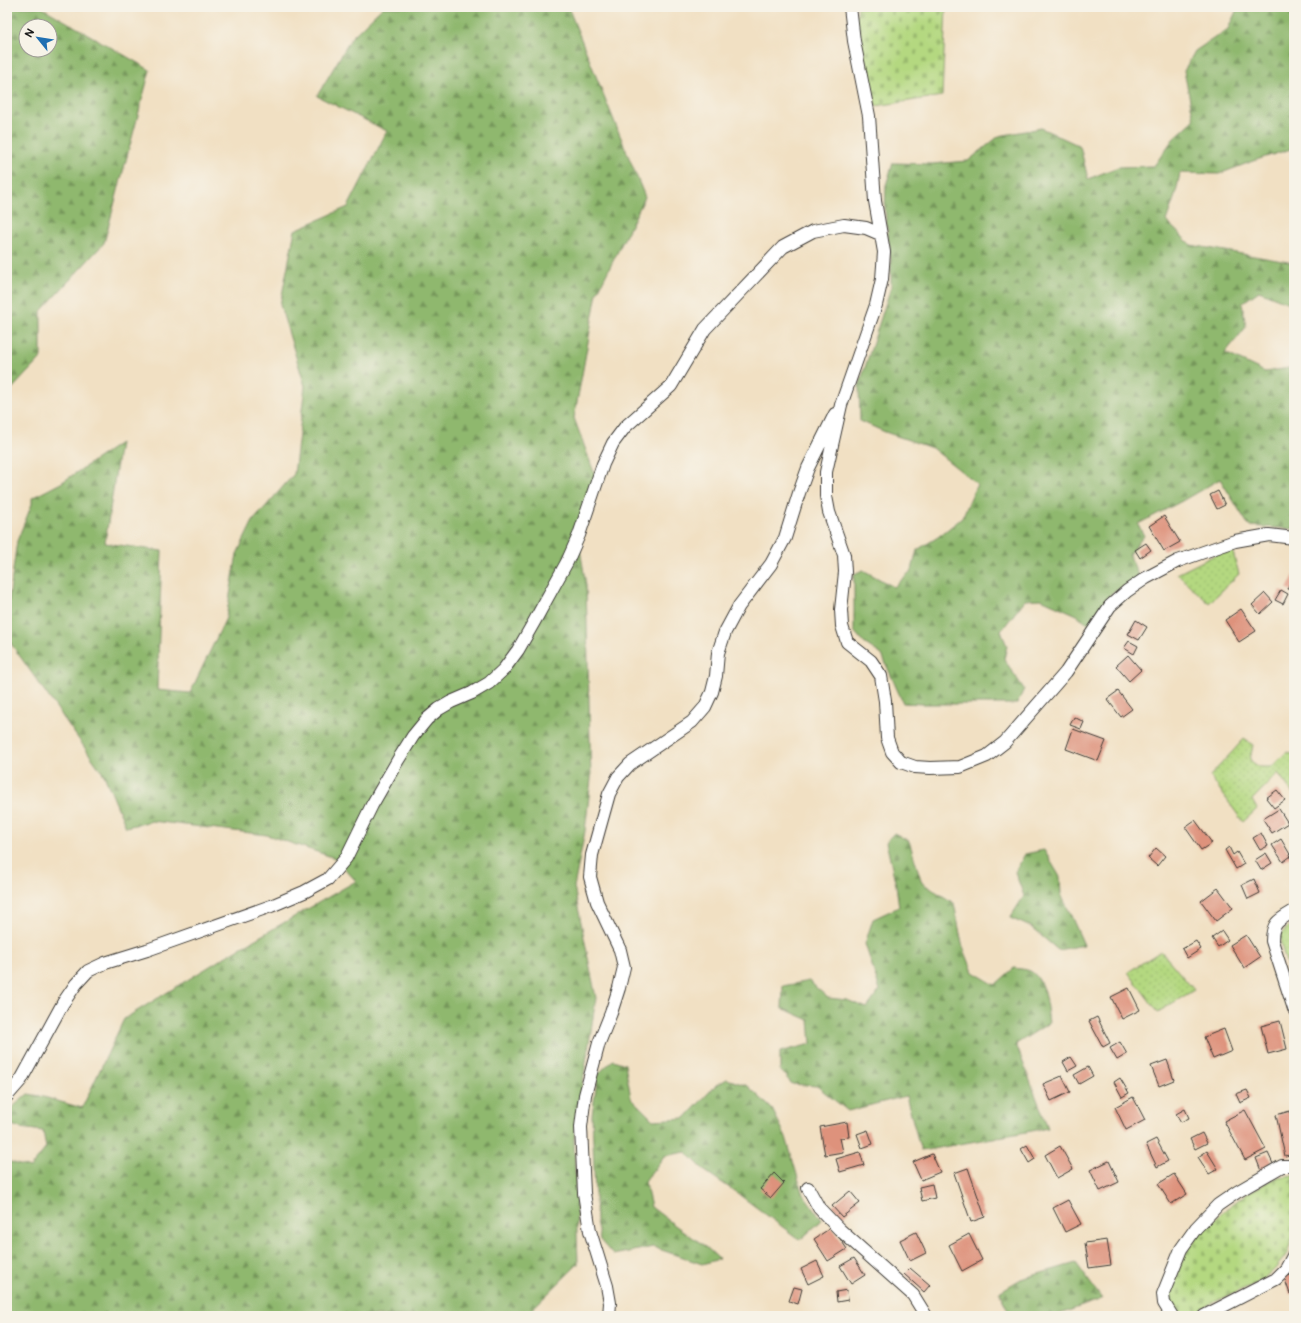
<svg xmlns="http://www.w3.org/2000/svg" width="1301" height="1323" viewBox="0 0 1301 1323" font-family="'Balsamiq Sans',sans-serif">
  <style>
    .grass { fill: url(#grass-dots); stroke: #687a4e }
    .forest { fill: url(#forest-firs); stroke: #566a45; fill-rule: evenodd }
    .cemetery { fill: url(#cemetery-stones); stroke: #687a4e }
    .building { fill: #de927b }
    .lines { fill: none; stroke-linecap: round; stroke-linejoin: round }
    .minor-casing { stroke: #3c3935; stroke-width: 14 }
    .minor { stroke: #fff; stroke-width: 12 }
  </style>
  <defs>
    <pattern id="grass-dots" width="8" height="8" patternUnits="userSpaceOnUse"><rect width="8" height="8" fill="#b4d880"/><path d="M2 2h.1M6 6h.1" fill="none" stroke="#9ab96e" stroke-width="1.8" stroke-linecap="round"/></pattern>
    <pattern id="forest-firs" width="22" height="20" patternUnits="userSpaceOnUse"><rect width="22" height="20" fill="#8fb86e"/><path d="M5 1l3.5 6h-7zM16 11l3.5 6h-7z" fill="#74955a"/></pattern>
    <pattern id="cemetery-stones" width="16" height="16" patternUnits="userSpaceOnUse"><rect width="16" height="16" fill="#b4d880"/><path d="M2 7V4a2 2 0 0 1 4 0v3zM10 15v-3a2 2 0 0 1 4 0v3z" fill="#9ab96e"/></pattern>
  </defs>
  <rect width="100%" height="100%" fill="#f7f3e8"/>
  <filter id="ink" filterUnits="userSpaceOnUse"><feTurbulence type="fractalNoise" baseFrequency=".025" numOctaves="2"/><feDisplacementMap in="SourceGraphic" scale="8" xChannelSelector="R" yChannelSelector="G"/><feConvolveMatrix kernelMatrix="1 2 1 2 8 2 1 2 1" color-interpolation-filters="sRGB"/></filter>
  <filter id="wash" filterUnits="userSpaceOnUse"><feTurbulence type="fractalNoise" baseFrequency=".012" numOctaves="4" result="noise"/><feDisplacementMap in="SourceGraphic" scale="16" xChannelSelector="R" yChannelSelector="G"/><feGaussianBlur stdDeviation="0.9" result="paint"/><feColorMatrix in="noise" values="0 0 0 0 0 0 0 0 0 0 0 0 0 0 0 0 0 1.4 0 .05"/><feComposite in="paint" operator="in"/></filter>
  <g filter="url(#wash)">
    <rect width="100%" height="100%" fill="#f1e0c3"/>
    <path class="grass" d="M1232,549L1239,574L1209,603L1177,574L1221,552Z
      M1244,739L1253,745L1250,760L1259,767H1271L1287,752L1294,754V795L1278,773L1252,800L1257,809L1243,822L1210,776Z
      M1294,920V984L1293,985L1281,945L1280,936Z
      M1161,951L1194,990L1158,1012L1128,972Z"/>
    <path class="forest" d="M7,7H41L150,70L104,243L41,311V358L9,392L7,398ZM26,26H50V50H26Z
      M383,7H568L645,197L597,293L574,418L599,486L576,526L586,585L591,779L585,831L574,887L596,998L574,1139L578,1264L525,1316H7V1161L30,1168L46,1148L43,1131L20,1128L7,1123V1112L28,1094L40,1096L82,1108L124,1019L228,955L356,881L335,858L267,835L152,821L126,827L104,775L7,638V613L17,541L32,504V498L61,483L120,443L105,543L162,551L157,690L190,693L226,618L237,554L253,521L294,474L305,386L280,305L295,230L348,207L387,131L317,96L352,37Z
      M1238,7H1294V148L1253,161L1219,174L1180,173L1176,193L1166,221L1191,245L1294,263V305L1259,291L1242,303L1246,327L1225,353L1265,372L1294,367V529L1249,526L1220,479L1182,501L1138,524L1144,536L1129,554L1139,577L1111,594L1089,624L1077,615L1041,599L1025,600L1001,631L1007,646L1004,659L1024,689L1017,704H923L903,703L882,655L864,643L854,631V574L863,570L894,587L912,570L917,550L938,537L962,518L977,484L932,448L885,432L860,421L859,386L891,287V261L885,211L886,185L893,163L932,164L968,161L999,136L1041,128L1080,146L1088,179L1118,167L1154,166L1173,139L1194,120L1184,71L1195,51L1228,29Z
      M894,833L909,841L922,883L954,903L962,944L973,972L995,985L1014,968C1019,969 1026,969 1030,971C1045,978 1047,1009 1049,1023L1016,1044L1048,1128L921,1151L906,1096L848,1111L817,1086L792,1084L780,1070V1052L811,1044L809,1020L782,1008L783,986L809,981L828,998L847,1000L867,1008L880,990L865,944L873,919L899,907L896,885L886,842Z
      M1044,850L1060,877L1061,895L1068,909L1084,945L1058,950L1031,927L1010,918L1024,896L1015,872L1025,854Z
      M613,1060L625,1064L631,1098L653,1120L685,1118L715,1086L727,1079L748,1086L772,1109L786,1137L802,1192L822,1220L800,1240L737,1193L705,1171L686,1152L664,1156L645,1182L651,1207L676,1226L705,1246L719,1259L702,1264L653,1247L613,1255L600,1240L596,1221L592,1115L598,1074Z
      M1076,1263L1102,1299L1054,1316H1011L999,1292L1021,1279Z"/>
    <path class="cemetery" d="M858,7H946L942,96L876,106L856,21Z
      M1294,1175V1233L1287,1254L1275,1269L1263,1280L1210,1304L1193,1316H1178L1170,1304L1168,1295L1186,1252L1198,1236L1225,1210L1247,1193L1278,1177Z"/>
    <g id="blocks">
      <path class="building" d="M1218,491L1225,505L1217,509L1210,495Z
        M1164,516L1180,542L1164,551L1149,526Z
        M1146,543L1151,550L1140,558L1135,550Z
        M1294,575V592L1287,589Z
        M1281,590L1288,594L1283,604L1275,600Z
        M1265,593L1273,602L1260,614L1252,605Z
        M1241,609L1256,631L1239,642L1225,620Z
        M1136,620L1147,627L1139,640L1128,634Z
        M1129,641L1138,646L1134,654L1124,648Z
        M1128,655L1141,670L1129,681L1116,666Z
        M1118,691L1132,709L1121,717L1107,699Z
        M1074,717L1084,722L1081,729L1070,725Z
        M1073,729L1106,741L1098,761L1066,749Z
        M1277,790L1285,800L1274,808L1266,798Z
        M1279,809L1288,823L1272,833L1263,819Z
        M1195,820L1212,843L1201,850L1185,827Z
        M1261,833L1268,846L1260,850L1253,838Z
        M1281,839L1291,856L1283,862L1272,845Z
        M1229,847L1233,855L1237,852L1244,864L1236,869L1225,850Z
        M1156,848L1165,856L1157,866L1148,858Z
        M1266,853L1272,863L1261,870L1255,860Z
        M1254,879L1260,893L1248,899L1242,885Z
        M1218,888L1233,908L1216,921L1201,901Z
        M1222,931L1228,940L1218,947L1212,938Z
        M1246,935L1260,957L1244,968L1230,945Z
        M1196,941L1201,949L1187,958L1182,949Z
        M1129,988L1140,1010L1122,1019L1111,997Z
        M1097,1017L1110,1043L1103,1047L1089,1021Z
        M1280,1021L1287,1049L1268,1054L1261,1026Z
        M1224,1029L1232,1051L1213,1059L1204,1037Z
        M1120,1042L1127,1054L1117,1060L1110,1048Z
        M1071,1057L1077,1066L1068,1071L1063,1062Z
        M1167,1060L1174,1080L1159,1086L1151,1066Z
        M1088,1067L1093,1076L1079,1084L1074,1075Z
        M1062,1076L1070,1092L1051,1101L1043,1084Z
        M1120,1078L1129,1093L1122,1097L1114,1082Z
        M1247,1090L1251,1098L1240,1103L1236,1094Z
        M1133,1097L1145,1120L1126,1130L1115,1107Z
        M1185,1109L1189,1118L1181,1122L1176,1114Z
        M1245,1110L1266,1149L1245,1160L1224,1121Z
        M1290,1111L1294,1129V1154L1285,1156L1276,1115Z
        M847,1122L849,1137L840,1138L843,1152L825,1155L820,1127Z
        M868,1130L873,1144L862,1148L857,1134Z
        M1202,1133L1207,1143L1195,1149L1190,1139Z
        M1156,1139L1168,1161L1157,1167L1146,1144Z
        M1027,1145L1035,1159L1029,1163L1021,1149Z
        M1060,1146L1073,1169L1057,1178L1045,1155Z
        M1207,1151L1218,1169L1209,1174L1198,1157Z
        M860,1152L864,1165L840,1172L836,1159Z
        M1268,1153L1274,1166L1261,1171L1256,1158Z
        M932,1154L940,1172L921,1180L913,1162Z
        M1109,1161L1119,1182L1100,1191L1090,1170Z
        M968,1168L985,1217L971,1222L954,1173Z
        M774,1173L784,1183L771,1198L760,1189Z
        M1174,1174L1187,1194L1171,1204L1158,1184Z
        M932,1184L935,1198L922,1201L919,1187Z
        M850,1191L860,1203L842,1217L832,1206Z
        M1068,1200L1081,1224L1065,1232L1053,1208Z
        M832,1227L847,1249L828,1261L814,1239Z
        M916,1232L926,1253L910,1261L900,1240Z
        M969,1234L982,1260L962,1271L949,1245Z
        M1107,1240L1111,1265L1089,1268L1085,1243Z
        M854,1258L865,1275L851,1284L840,1266Z
        M817,1261L824,1276L808,1284L801,1269Z
        M910,1268L930,1285L924,1292L904,1274Z
        M1294,1274V1293L1290,1294L1284,1277Z
        M794,1287L802,1289L798,1304L789,1301Z
        M847,1290L848,1300L837,1302L836,1292Z"/>
    </g>
  </g>
  <g filter="url(#ink)">
    <use href="#blocks" fill-opacity="0" stroke="#3c3935" stroke-width="1"/>
    <g class="lines">
      <g class="minor-casing">
        <path id="minor" d="M850,7L854,41L869,116L875,201L884,252L882,279L876,305L841,405L826,472V496L829,512L844,555L845,572L841,610L842,626L847,642L871,661L881,676L885,701L887,738L892,752L901,762L915,767L930,768L960,767L987,756L1005,742L1066,672L1110,606L1127,591L1146,578L1178,561L1235,541L1269,535L1294,538
          M1294,911C1279,920 1272,922 1272,941L1294,1009
          M7,1096L21,1080L63,1003L76,984L88,971L105,963L147,950L271,906L304,892L328,879L346,858L372,805L398,760L413,736L427,719L439,709L451,702L472,693L489,683L504,669L518,650L534,622L567,562L579,535L603,464L613,443L625,427L671,386L705,329L783,247L813,231L844,225L866,228L880,234
          M808,1188L819,1208L839,1229L913,1295L926,1316
          M609,1316L610,1303L607,1286L590,1231L584,1193L581,1127L585,1095L599,1043L611,1013L619,988L624,967L620,950L597,902L590,877L592,855L609,794L618,777L630,764L692,722L705,707L712,692L716,676L718,653L725,632L739,606L771,564L785,538L799,493L808,468L835,414
          M1172,1316L1164,1303L1163,1294L1181,1249L1196,1228L1218,1205L1237,1192L1282,1166H1294
          M1204,1316L1276,1279L1286,1269L1294,1254"/>
      </g>
      <use href="#minor" class="minor"/>
    </g>
  </g>
  <rect width="1301" height="1323" fill="none" stroke="#f7f3e8" stroke-width="24"/>
  <g transform="translate(38 38) rotate(300)"><circle r="19" fill="#f7f3e8" stroke="#9f9d96"/>
  <path d="M0-3L7 15L0 10L-7 15Z" fill="#1f6fb2"/>
  <text y="-6" font-size="11" font-weight="bold" text-anchor="middle" fill="#1c1c1c">N</text>
  </g>
</svg>
